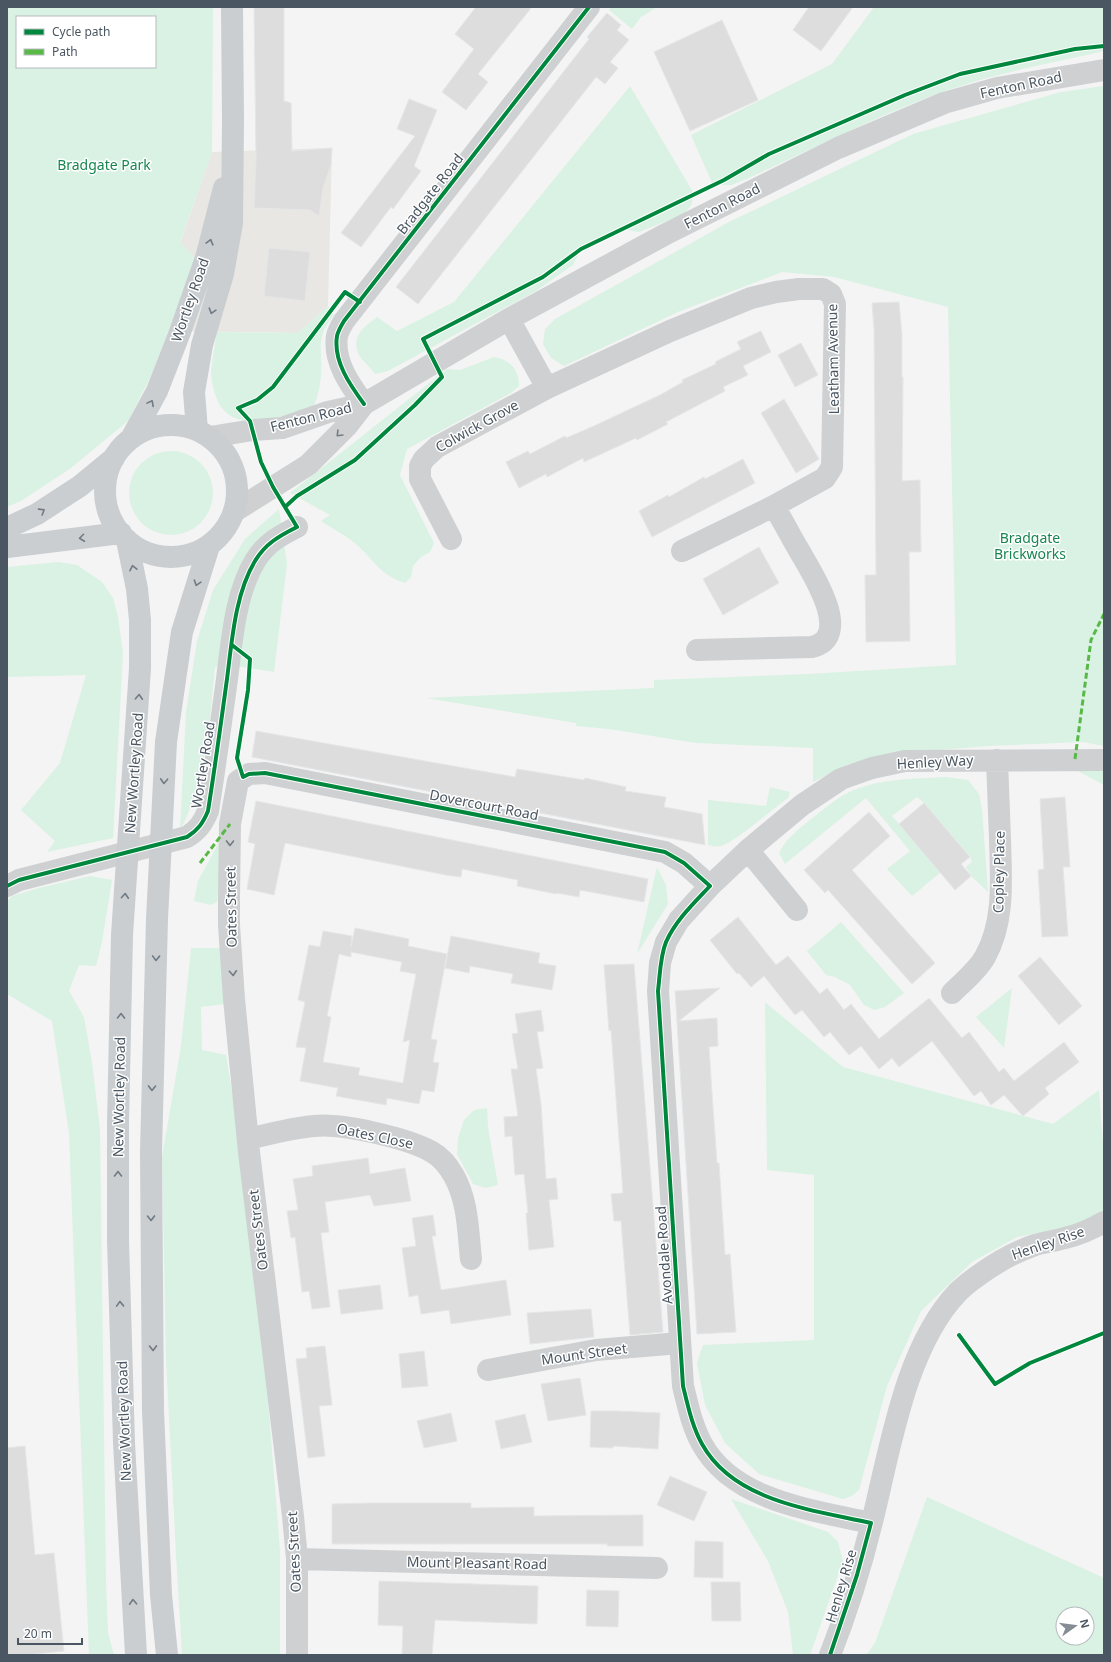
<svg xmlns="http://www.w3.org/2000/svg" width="1111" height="1662" viewBox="0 0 1111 1662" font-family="'Noto Sans',sans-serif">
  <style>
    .commercial { fill: #e8e7e3 }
    .green { fill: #d9f2e3; fill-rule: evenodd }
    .building { fill: #ddddde; stroke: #e5e6e7; fill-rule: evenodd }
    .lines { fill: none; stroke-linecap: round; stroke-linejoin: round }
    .minor { stroke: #ced0d2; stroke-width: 22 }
    .major { stroke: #caced1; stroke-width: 22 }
    .quiet { stroke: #58b947; stroke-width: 3; stroke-dasharray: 6 3; stroke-linecap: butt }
    .cycleway-casing { stroke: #fff; stroke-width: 6 }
    .cycleway { stroke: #00873e; stroke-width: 4 }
    .oneway { stroke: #707a83 }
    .oneway2 { stroke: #727b83 }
    .labels { text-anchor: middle; stroke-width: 3; stroke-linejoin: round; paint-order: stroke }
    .street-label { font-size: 14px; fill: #4a5661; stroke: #fff }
    .park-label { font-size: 14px; fill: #17864f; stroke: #fff }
  </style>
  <rect width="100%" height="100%" fill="#f4f4f4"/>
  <path class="commercial" d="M332,148L328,306L298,333L168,331L196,259L180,243L212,152Z"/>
  <path class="green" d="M7,7H213L212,152L180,242L196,259L151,376L128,421L71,468L21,501L7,507ZM17,17H155V67H17Z
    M611,7H657L641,17L632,29L609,10Z
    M874,7H1104V51C1053,63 1000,72 951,89C875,115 805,154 732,185H713L691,135L832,64Z
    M630,86L693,192L692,204L684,214L639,232L621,229L581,249L573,265L536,291L388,371L375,374C371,368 362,360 359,355C350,336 364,327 377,317L397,331L454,302Z
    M1104,86V746L1083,742L989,746L889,754L850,764L813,782V748L696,743L609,729L576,726V723L426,698L654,688V680L808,674L956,665L948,307L834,277L782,272L678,312L564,366L551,358L543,344L545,329L555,319L729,222L913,134L1061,92Z
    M328,306L334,315C314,339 323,349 321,376C320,386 318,396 314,406C286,415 232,438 217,399C214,391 211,381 211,372C212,359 215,345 217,332L298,333Z
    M494,357C510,360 519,369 519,386L511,393L407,449L400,475L434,543L430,552L421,557L413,566L411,577L405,583C381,576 375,561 357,545C347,536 333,529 321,521L330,515L290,493L447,369L460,370Z
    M129 493a42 42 0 1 1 84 0a42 42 0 1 1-84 0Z
    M279,509L287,564L274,672L244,667H215C210,718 206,785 180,830L186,712L197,641L213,590L245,539Z
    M59,562L77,565L102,582L113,598L118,617L123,653L113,838L47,852L55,841L21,810L60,763L86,675L7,677V567Z
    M1076,770H1104V785Z
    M947,777L968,780L979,794L982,809L988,892L971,876L966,867L972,862L970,856L924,803L917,797L892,816L941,872L912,896L887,869L910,851L866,798L785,864L779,853C787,837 801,827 815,816C823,810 831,803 840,797C872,778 911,779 947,777Z
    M770,787L790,792L788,798C774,808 735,842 721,846C716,847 713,846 708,845V800L766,806Z
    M224,833L217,902L211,905L194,901L198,881Z
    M657,867L666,885L668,904L637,954Z
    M90,876L112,880L102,942L96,966L79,965L69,991L84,1017L92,1062L100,1130L106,1583L108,1633L114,1655H89L69,1133L52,1021L7,994V902L12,896L39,888Z
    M841,922L904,993L885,1007L874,1010L864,1005L850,985L835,977L826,975L807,951Z
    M191,948H221L225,1004L201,1007L202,1050L226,1055L243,1161L267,1387L280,1551V1655H182L176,1554L166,1359L162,1157L181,1046Z
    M1012,988L1004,1048L976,1017Z
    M765,1002L843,1067L1053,1124L1099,1090L1104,1159V1212L1073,1226L1017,1237L972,1262L921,1311L887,1386L859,1490L852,1496L843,1499L759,1474L725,1443L705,1405L697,1363L703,1345L814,1340V1175L767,1170Z
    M487,1108L488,1127L498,1185L486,1188L473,1184L457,1154L458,1138L464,1120L474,1110Z
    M927,1497L1104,1578V1655H866L875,1643ZM1063,1614H1087V1638H1063Z
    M731,1499L828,1532L838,1542L843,1561L810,1655H793L788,1612L768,1561Z"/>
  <path class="building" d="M254,7H284V101L291,103L292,151L332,148L331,165L323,187L319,216L310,210L254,208L256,159Z
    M476,7H532L478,74L488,82L466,110L442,92L474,49L455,34Z
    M809,7H853L821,51L793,30Z
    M607,13L621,25L617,30L629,40L610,62L618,68L605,84L596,77L418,304L396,287L589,39L587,37Z
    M722,20L758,100L690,131L654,52Z
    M409,99L437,110L414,166L421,171L393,209L391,207L361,247L341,233L415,136L397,129Z
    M269,248L310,252L305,301L264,296Z
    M899,302L902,335V377H903L902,481L920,480L921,552H909L910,641L866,642L865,575H876L874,329L872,303Z
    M761,331L771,352L743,366L748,375L723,387L725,391L666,422L668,424L637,440L636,438L584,462L583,458L547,477L546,474L519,488L506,462L528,451L530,454L565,436L566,438L594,426L660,395L683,382L682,380L716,364L715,362L741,349L737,342Z
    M801,343L818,375L795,387L778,355Z
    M784,399L819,459L796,473L761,413Z
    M743,459L755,483L652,537L639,511L668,495L669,497L704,477L705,479Z
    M759,547L779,583L723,615L703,579Z
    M256,731L515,777L517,769L584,780L585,778L626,787L625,791L666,797L664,807L702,814L705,845L252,757Z
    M1065,797L1070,867H1063L1068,936L1042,937L1038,870L1044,869L1040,799Z
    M256,801L648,879L644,902L580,890L579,897L557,893L556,894L517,886L518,880L462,869L461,877L446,875L285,843L274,895L247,889L255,844L248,842Z
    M924,803L970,857L961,864L971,876L955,890L899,824Z
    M869,812L890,836L852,870L935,963L912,984L828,890L825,893L804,870Z
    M738,917L776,965L788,956L820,994L827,988L844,1010L851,1004L879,1039L929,998L962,1038L969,1032L999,1072L1004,1068L1014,1081L1064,1042L1079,1062L1045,1088L1049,1094L1023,1116L1004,1095L991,1105L981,1091L974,1096L932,1041L899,1067L892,1058L879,1069L861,1046L849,1055L830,1032L824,1037L802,1010L795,1015L764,976L751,987L739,973L737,974L710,940Z
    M355,928L409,939L408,946L447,954L431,1039L437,1040L433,1062L439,1063L434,1092L422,1090L419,1104L387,1098L386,1105L336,1096L338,1088L300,1081L306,1048L296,1047L305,1002L298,1000L309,945L320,947L323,931L352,936L351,947ZM351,952L402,962L400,971L416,974L403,1042L410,1040L403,1083L358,1075L360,1068L323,1062L331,1017L327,1016L339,954L351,957Z
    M451,936L540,953L538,963L556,966L552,990L511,983L513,974L470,966L469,973L445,968Z
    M1040,957L1082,1006L1059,1025L1018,976Z
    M634,964L663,1332L630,1335L621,1221H614L611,1194L623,1193L611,1030L609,1031L604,965Z
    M720,988L679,1021L717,1018L718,1046L709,1047L712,1093L717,1163H719L725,1255L730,1254L736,1332L697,1334L675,991Z
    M541,1010L544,1031L537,1032L543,1068L536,1069L541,1104L546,1179L556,1178L558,1199L549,1200L554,1247L529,1250L526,1213H528L524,1174L515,1175L512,1136L505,1137L504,1117L518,1116L511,1069H518L512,1034L518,1033L515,1014Z
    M368,1158L370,1174L405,1168L411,1201L374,1206L370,1195L325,1202L329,1232L321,1233L330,1307L312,1309L309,1291L302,1292L295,1237L291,1238L287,1211L298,1210L293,1179L313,1176L312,1166Z
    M433,1215L436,1236H432L441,1290L506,1280L511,1315L451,1324L449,1310L421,1314L418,1295L409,1297L402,1248L416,1246L412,1218Z
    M380,1285L383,1309L341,1314L338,1290Z
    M591,1309L594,1337L530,1344L527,1313Z
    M325,1346L332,1405L319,1406L325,1456L308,1458L296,1359L307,1358L306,1348Z
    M424,1351L428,1386L402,1388L399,1354Z
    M580,1378L586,1415L548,1421L541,1384Z
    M591,1411H618L660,1413L658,1449L613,1446V1448L590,1447Z
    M451,1413L457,1441L424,1448L417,1421Z
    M525,1414L532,1442L501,1449L495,1421Z
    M25,1446L35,1555L54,1553L64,1651L25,1655H7V1448Z
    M670,1476L707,1492L694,1521L657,1505Z
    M370,1503H471V1508L534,1507V1516L643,1515V1546H607L608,1544H332V1504Z
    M695,1541L723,1542V1578L694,1577Z
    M379,1581L538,1586L537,1624L435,1620L432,1655H402L403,1626L378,1625Z
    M711,1582H740L741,1621H712Z
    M587,1590L619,1591L618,1627L586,1626Z"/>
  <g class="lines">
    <path class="minor" d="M509,319L547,388
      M364,404C350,385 333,361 337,336C338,331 341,326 344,321L589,7
      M210,437L253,430L282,428L328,412L364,404L509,319L666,234L838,148L944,103L997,88L1104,70
      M235,511L308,465L347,426L364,404
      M451,539L420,479V466L424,459L437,447L547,388L670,331L751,298L776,292L799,289H823L831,294L835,304L832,467L825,478L774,506L682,551
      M697,650L812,647C854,637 812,573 800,552C791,537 783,521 774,506
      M748,850L797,910
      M7,886L19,880L187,837C198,830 203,823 208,811C215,767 221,723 227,679C232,641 235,594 255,561C265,544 279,536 297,527
      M952,993C963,982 977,971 985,957C1005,921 1001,879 1000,839C999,813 998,786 997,760
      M248,1139C270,1134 291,1128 314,1126C341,1123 408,1138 432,1152C441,1157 449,1167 454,1176C468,1201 468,1231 471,1259
      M488,1370L596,1350L680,1343
      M871,1523C814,1510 734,1502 702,1444C692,1426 688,1406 683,1386L658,991L660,963L666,942L679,920L710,886L748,850L802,805L841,779L872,768L905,761L1104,760
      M297,1559L657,1568
      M297,1655V1559L293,1516L249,1152L234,999L229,925V897L230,824L238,781L249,774L265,773L665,852L684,863L710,886
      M830,1655C847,1612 861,1567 872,1522C890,1450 905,1347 958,1292C964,1286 972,1280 979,1275C997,1262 1015,1252 1035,1245C1045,1242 1055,1241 1065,1238C1078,1235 1092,1229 1104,1222"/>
    <path class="major" d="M105 491a66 66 0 1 1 132 0a66 66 0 1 1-132 0Z
      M197,430L194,392L202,345L223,274L232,223L233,119L232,7
      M132,437L157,391L180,332L206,258L224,188
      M7,528L37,514L80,486L114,458
      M127,540L137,589L140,620V668L122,935L118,1124V1240L124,1443L136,1655
      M7,547L121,533
      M167,1655L161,1595L153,1411L151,1152L157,919L166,742L182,632L209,546"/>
    <path class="quiet" d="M1075,759L1091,640L1104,614
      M200,863L230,824"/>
    <g class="cycleway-casing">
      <path id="cycleway" d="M364,404C350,385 333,361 337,336C338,331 341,326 344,321L589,7
        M285,507L297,496L355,460L415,405L442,377L423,339L543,277L581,249L724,180L769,154L905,95L960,74L1075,49L1104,46
        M232,645L250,659L248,690L237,758L243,777L249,774L265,773L665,852L684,863L710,886C694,903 676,920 666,942C660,957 660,975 658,991L683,1386C688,1406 692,1426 702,1444C734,1502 814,1510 871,1523L857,1575L830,1655
        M7,886L19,880L187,837C198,830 203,823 208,811C215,767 221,723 227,679C232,641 235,594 255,561C265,544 279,536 297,527L273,487L261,462L250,421L238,408L257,400L273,387L345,292L360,302
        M959,1335L995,1384L1030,1363L1104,1333"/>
    </g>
    <use href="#cycleway" class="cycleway"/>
  </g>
  <defs><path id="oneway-chevron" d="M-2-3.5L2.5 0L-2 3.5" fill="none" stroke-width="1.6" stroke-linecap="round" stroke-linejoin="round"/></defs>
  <g class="oneway">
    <use href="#oneway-chevron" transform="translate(210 242) rotate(-75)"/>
    <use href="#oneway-chevron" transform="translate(212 311) rotate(107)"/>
    <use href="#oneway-chevron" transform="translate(151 403) rotate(-62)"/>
    <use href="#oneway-chevron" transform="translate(42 511) rotate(-32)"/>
    <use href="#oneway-chevron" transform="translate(82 538) rotate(173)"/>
    <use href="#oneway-chevron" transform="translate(133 568) rotate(-102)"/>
    <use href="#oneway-chevron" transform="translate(197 583) rotate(108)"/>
    <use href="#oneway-chevron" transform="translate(139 697) rotate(-87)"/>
    <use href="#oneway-chevron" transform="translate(164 781) rotate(93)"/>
    <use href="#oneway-chevron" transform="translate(125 896) rotate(-86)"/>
    <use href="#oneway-chevron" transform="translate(156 958) rotate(92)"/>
    <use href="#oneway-chevron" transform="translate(121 1016) rotate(-89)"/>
    <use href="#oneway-chevron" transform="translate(152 1088) rotate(91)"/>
    <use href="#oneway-chevron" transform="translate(118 1174) rotate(-90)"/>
    <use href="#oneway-chevron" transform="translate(151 1218) rotate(89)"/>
    <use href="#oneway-chevron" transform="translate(120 1304) rotate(-92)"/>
    <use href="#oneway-chevron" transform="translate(153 1348) rotate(89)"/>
    <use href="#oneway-chevron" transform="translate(133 1602) rotate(-93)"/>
  </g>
  <g class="oneway2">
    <use href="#oneway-chevron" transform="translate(339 434) rotate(135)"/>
    <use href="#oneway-chevron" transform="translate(230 843) rotate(91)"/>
    <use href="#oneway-chevron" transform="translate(233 973) rotate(86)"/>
  </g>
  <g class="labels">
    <g class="street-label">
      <text transform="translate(1021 85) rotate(-12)" y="5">Fenton Road</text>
      <text transform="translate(430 194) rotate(-52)" y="5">Bradgate Road</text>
      <text transform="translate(722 206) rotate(-27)" y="5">Fenton Road</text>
      <text transform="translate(190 300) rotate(-71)" y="5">Wortley Road</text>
      <text transform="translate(833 359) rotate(-91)" y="5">Leatham Avenue</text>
      <text transform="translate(311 417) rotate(-14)" y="5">Fenton Road</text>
      <text transform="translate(477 426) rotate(-29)" y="5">Colwick Grove</text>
      <text transform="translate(935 762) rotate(-3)" y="5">Henley Way</text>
      <text transform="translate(203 765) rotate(-81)" y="5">Wortley Road</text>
      <text transform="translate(134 773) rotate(-86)" y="5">New Wortley Road</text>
      <text transform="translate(484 805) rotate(11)" y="5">Dovercourt Road</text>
      <text transform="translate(999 872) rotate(-89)" y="5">Copley Place</text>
      <text transform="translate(231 907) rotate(-91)" y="5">Oates Street</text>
      <text transform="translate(119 1097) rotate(-89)" y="5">New Wortley Road</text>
      <text transform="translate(375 1136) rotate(12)" y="5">Oates Close</text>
      <text transform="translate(258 1230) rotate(-97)" y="5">Oates Street</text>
      <text transform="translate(1048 1243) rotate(-19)" y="5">Henley Rise</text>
      <text transform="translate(664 1255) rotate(-94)" y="5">Avondale Road</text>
      <text transform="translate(584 1354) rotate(-8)" y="5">Mount Street</text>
      <text transform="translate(124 1421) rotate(-92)" y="5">New Wortley Road</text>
      <text transform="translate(294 1552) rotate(-93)" y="5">Oates Street</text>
      <text transform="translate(477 1563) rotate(1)" y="5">Mount Pleasant Road</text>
      <text transform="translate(841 1586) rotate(-73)" y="5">Henley Rise</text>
    </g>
    <g class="park-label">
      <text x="104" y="170">Bradgate Park</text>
      <text x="1030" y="543">Bradgate<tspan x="1030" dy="16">Brickworks</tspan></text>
    </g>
  </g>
  <rect width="1111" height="1662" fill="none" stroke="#4a5661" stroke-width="16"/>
  <rect x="16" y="16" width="140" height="52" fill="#ffffff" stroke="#b7bbc0"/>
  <rect x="24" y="29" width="20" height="6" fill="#00873e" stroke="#b7bbc0"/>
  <text x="52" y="36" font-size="12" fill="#4a5661">Cycle path</text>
  <rect x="24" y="49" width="20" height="6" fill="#58b947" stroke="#b7bbc0"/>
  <text x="52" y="56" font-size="12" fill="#4a5661">Path</text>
  <g transform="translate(1075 1626) rotate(76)"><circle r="19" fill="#ffffff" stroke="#b7bbc0"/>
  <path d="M0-3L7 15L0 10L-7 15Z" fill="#868d94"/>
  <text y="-6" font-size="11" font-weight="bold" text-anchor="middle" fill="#4a5661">N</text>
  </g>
  <path d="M18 1638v6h64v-6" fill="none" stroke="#4a5661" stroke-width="2"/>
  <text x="24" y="1638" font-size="12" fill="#4a5661" stroke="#ffffff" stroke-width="3" paint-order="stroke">20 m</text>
</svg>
